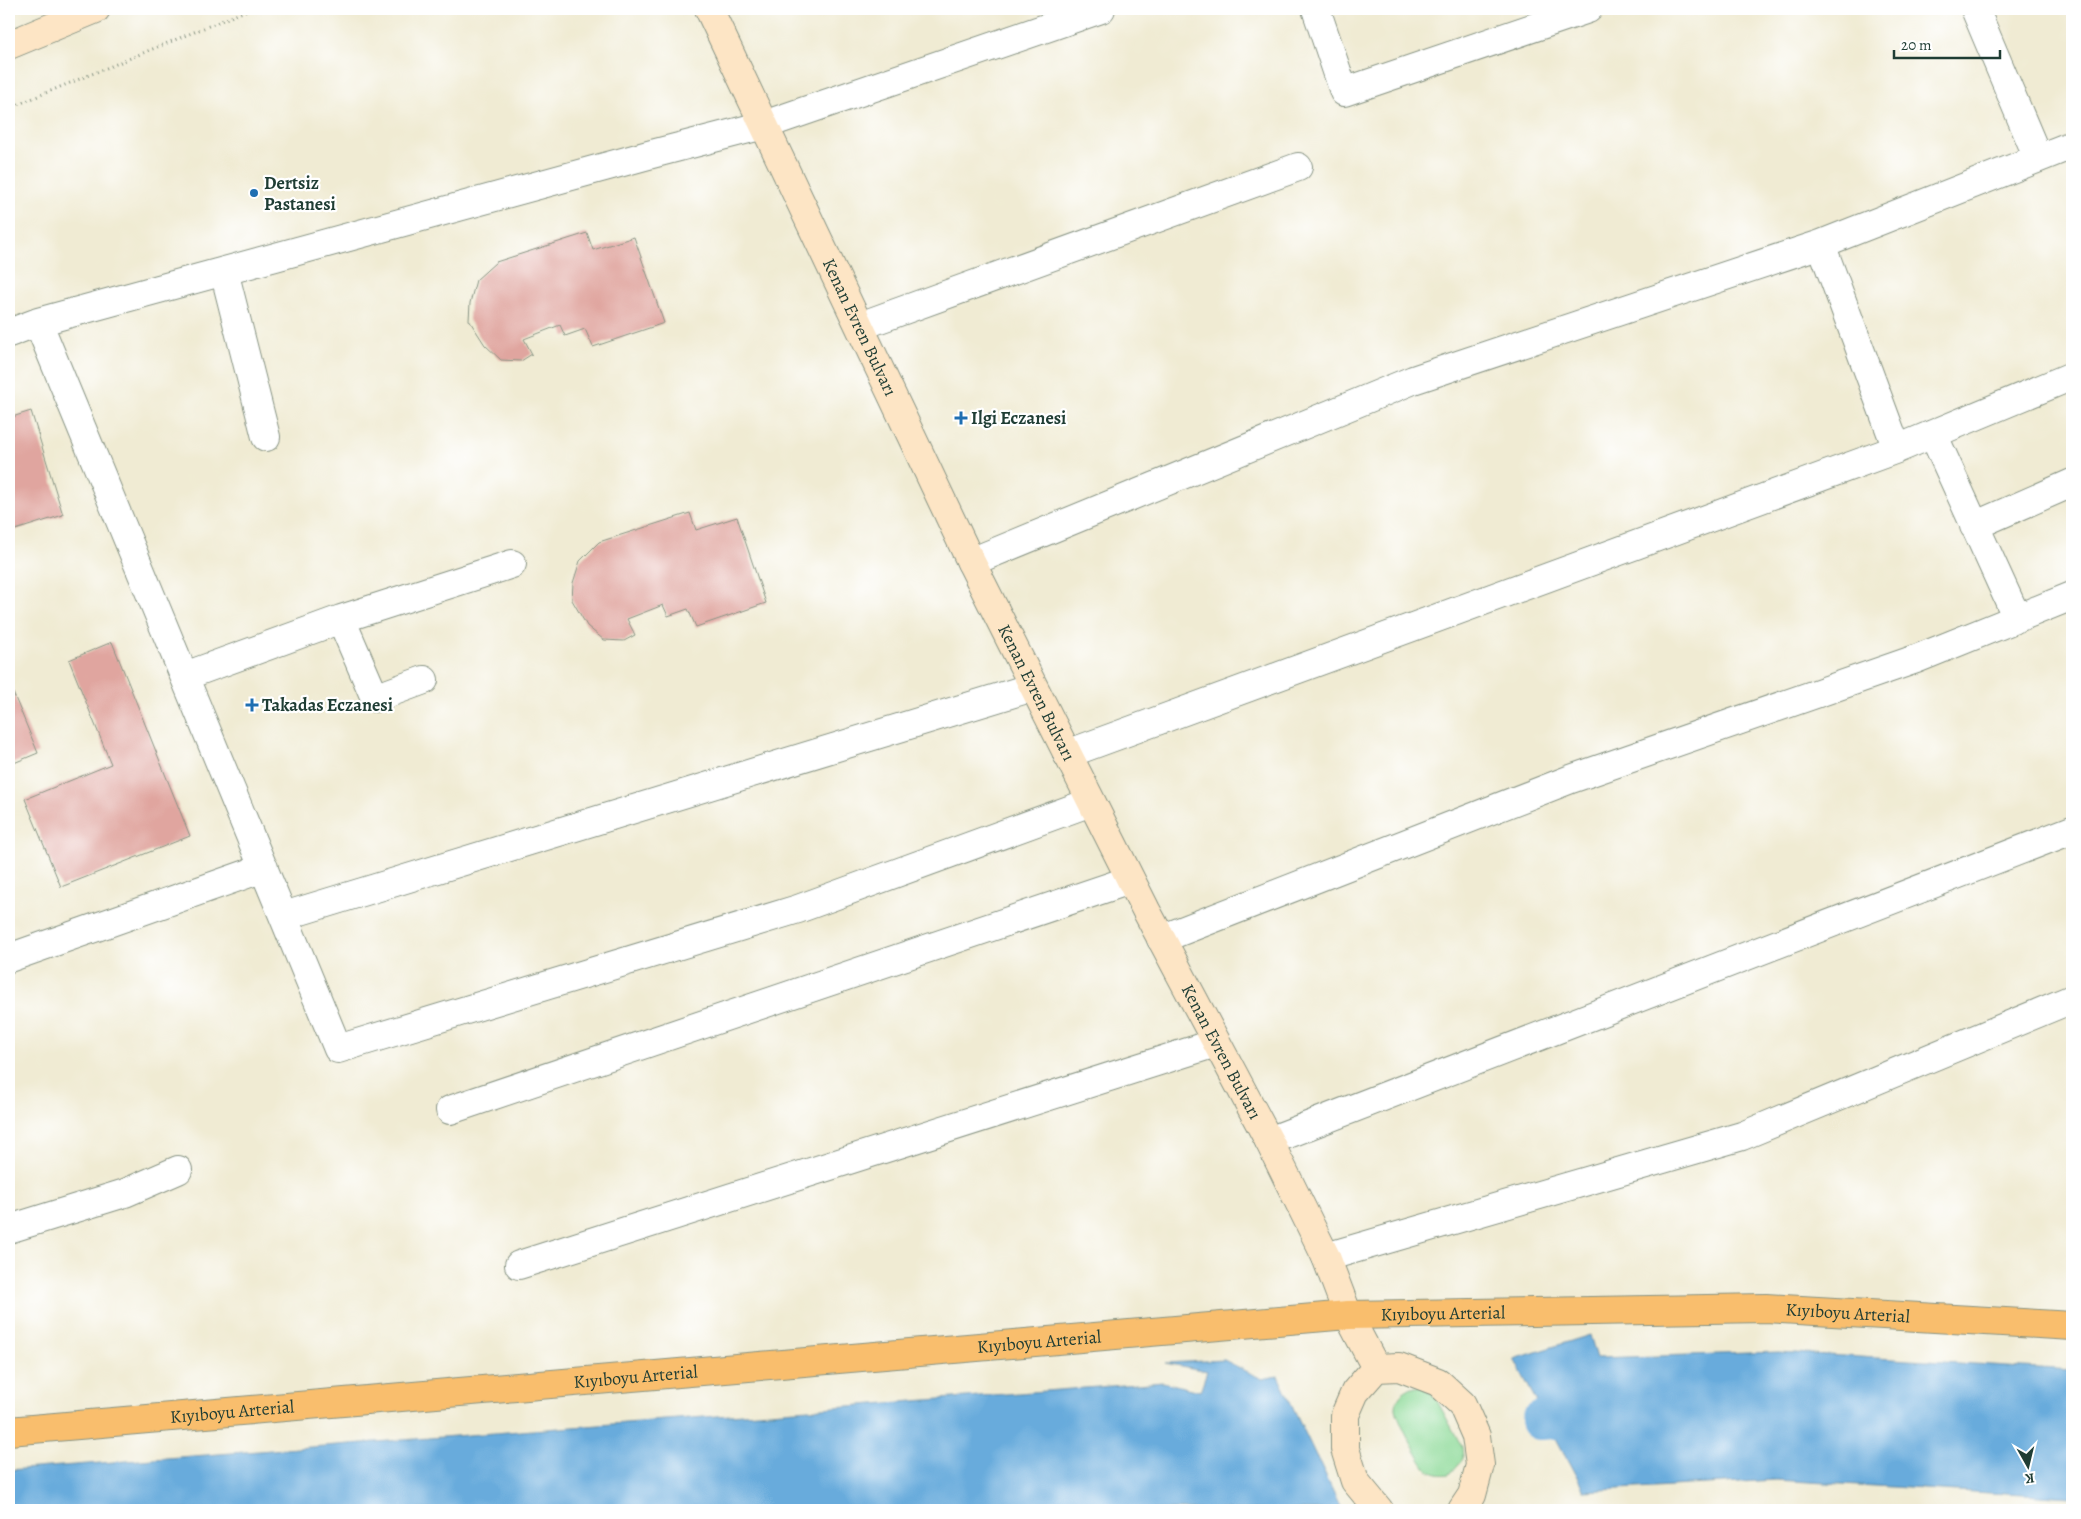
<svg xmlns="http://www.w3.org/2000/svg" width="2081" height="1519" viewBox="0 0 2081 1519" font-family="Alegreya,serif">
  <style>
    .green { fill: #8dda98; stroke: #568c66 }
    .water { fill: #67abdc; stroke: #437488 }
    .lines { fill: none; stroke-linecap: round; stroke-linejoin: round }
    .canal { stroke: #67abdc; stroke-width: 38 }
    .building { fill: #e0a59f }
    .minor-casing { stroke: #889484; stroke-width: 30 }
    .tertiary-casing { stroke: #889484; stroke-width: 30 }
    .secondary-casing { stroke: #889484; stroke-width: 30 }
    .primary-casing { stroke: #889484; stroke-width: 30 }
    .path { stroke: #889484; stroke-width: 3; stroke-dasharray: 1 4; stroke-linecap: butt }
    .minor { stroke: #fff; stroke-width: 28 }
    .tertiary { stroke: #fff; stroke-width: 28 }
    .secondary { stroke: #fde5c5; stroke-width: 28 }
    .primary { stroke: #f9be6d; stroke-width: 28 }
    .poi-dot { fill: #1f6fb2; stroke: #fff; stroke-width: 2 }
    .labels { text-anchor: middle; stroke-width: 4.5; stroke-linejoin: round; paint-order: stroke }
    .poi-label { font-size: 18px; font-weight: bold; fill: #1f3d34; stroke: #fff; text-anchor: start }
    .street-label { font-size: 18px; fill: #1f3d34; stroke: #fff }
  </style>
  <rect width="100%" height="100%" fill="#fff"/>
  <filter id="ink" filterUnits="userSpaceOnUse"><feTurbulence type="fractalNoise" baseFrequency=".02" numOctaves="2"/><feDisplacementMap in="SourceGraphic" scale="10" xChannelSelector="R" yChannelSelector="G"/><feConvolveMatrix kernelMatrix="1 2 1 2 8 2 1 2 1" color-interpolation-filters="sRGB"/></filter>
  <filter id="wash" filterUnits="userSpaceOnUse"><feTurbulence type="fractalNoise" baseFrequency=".0096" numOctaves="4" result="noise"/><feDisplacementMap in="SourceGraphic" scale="20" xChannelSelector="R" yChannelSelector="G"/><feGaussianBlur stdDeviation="1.12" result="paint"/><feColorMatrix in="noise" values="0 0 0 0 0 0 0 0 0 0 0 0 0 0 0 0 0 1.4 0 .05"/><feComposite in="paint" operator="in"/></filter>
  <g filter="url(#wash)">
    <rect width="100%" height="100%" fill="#f0ebd3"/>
    <path class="green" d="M1412,1387H1423L1434,1395L1462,1447L1463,1459L1450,1474C1443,1475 1435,1475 1428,1470C1421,1464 1395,1415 1396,1407C1397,1396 1402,1392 1412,1387Z"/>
    <path class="water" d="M1590,1335L1597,1358L1779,1352L2072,1370V1498L1776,1480L1584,1491L1514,1359Z
      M1224,1360L1262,1379L1278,1376L1341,1508L1316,1510H9V1470L1163,1382L1200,1391L1207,1371L1165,1363Z"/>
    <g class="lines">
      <path class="canal" d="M1540,1421L1597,1417"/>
    </g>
    <g id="blocks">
      <path class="building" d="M587,233L593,250L634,237L664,323L593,347L585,329L565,336L560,325L524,339L532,354L521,361L501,360L485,345L469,320L470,303L476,280L496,262Z
        M31,411L63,515L9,532V418Z
        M690,513L696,530L737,517L766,603L696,627L688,609L668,616L663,605L627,619L635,635L624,641L604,640L587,626L572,600L573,583L580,561L599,542Z
        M112,642L190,836L61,887L25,799L111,764L69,660Z
        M9,683L38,753L9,765Z"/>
    </g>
  </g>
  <g filter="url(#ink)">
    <use href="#blocks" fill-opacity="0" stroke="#889484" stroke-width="1"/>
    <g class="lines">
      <g class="minor-casing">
        <path id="minor" d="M1316,9L1344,92L1588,9
          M1975,9L2038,158
          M1821,244L1897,449
          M224,271L266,437
          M38,322L338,1049L798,909L1091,802
          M860,326L1298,167
          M9,333L38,322L652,154L764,125
          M1933,434L2017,618
          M1974,526L2072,483
          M971,562L1413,380L1821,244L2072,145
          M341,619L375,698L424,680
          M185,676L341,619L512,564
          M1067,754L1897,449L2072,376
          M284,916L1033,687
          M1161,939L1571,779L1916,659L2072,596
          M9,958L264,868
          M450,1110L1130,880
          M1269,1141L2072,830
          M9,1229L125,1193L178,1170
          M1326,1257L1742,1136L2072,999
          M519,1265L1216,1043"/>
      </g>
      <g class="tertiary-casing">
        <path id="tertiary" d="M764,125L1101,9"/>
      </g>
      <g class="secondary-casing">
        <g id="secondary">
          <path id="s1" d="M709,9L971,562L1146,910L1269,1141L1326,1257L1348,1315L1376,1368"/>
          <path d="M9,45L96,9"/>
          <path d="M1379,1510L1355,1481L1345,1449V1415L1355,1392L1376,1368L1399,1367L1438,1382L1462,1404L1476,1436L1480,1465L1472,1495L1462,1510"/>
        </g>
      </g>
      <g class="primary-casing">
        <g id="primary">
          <path id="s2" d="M9,1431L1348,1315L1766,1308L2072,1326"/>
        </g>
      </g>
      <path class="path" d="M9,108L250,9"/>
      <use href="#minor" class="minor"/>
      <use href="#tertiary" class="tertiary"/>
      <use href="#secondary" class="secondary"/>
      <use href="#primary" class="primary"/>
    </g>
  </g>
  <g class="poi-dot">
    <circle cx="254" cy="193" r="5"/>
    <path d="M958.5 410.5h5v5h5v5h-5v5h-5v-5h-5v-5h5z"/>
    <path d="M249.5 697.5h5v5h5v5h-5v5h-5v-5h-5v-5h5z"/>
  </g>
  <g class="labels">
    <g class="poi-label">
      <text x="264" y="189">Dertsiz<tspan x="264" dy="21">Pastanesi</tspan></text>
      <text x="971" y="424">Ilgi Eczanesi</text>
      <text x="262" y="711">Takadas Eczanesi</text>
    </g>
    <g class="street-label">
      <text dy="6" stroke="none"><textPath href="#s1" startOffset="352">Kenan Evren Bulvarı</textPath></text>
      <text dy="6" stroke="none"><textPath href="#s1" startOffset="758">Kenan Evren Bulvarı</textPath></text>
      <text dy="6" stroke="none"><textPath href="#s1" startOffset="1162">Kenan Evren Bulvarı</textPath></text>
      <text dy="6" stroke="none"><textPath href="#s2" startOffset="1439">Kıyıboyu Arterial</textPath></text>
      <text dy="6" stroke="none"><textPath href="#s2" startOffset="1844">Kıyıboyu Arterial</textPath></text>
      <text dy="6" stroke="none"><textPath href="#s2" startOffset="1034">Kıyıboyu Arterial</textPath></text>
      <text dy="6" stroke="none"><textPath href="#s2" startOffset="629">Kıyıboyu Arterial</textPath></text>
      <text dy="6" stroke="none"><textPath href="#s2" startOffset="224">Kıyıboyu Arterial</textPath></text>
    </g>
  </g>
  <rect width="2081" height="1519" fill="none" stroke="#fff" stroke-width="30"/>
  <g transform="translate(2028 1466) rotate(172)" stroke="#ffffff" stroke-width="4" paint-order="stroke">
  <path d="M0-4L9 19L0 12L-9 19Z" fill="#1f3d34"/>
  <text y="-8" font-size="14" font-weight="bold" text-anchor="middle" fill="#1f3d34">K</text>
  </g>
  <path d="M1894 50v8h106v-8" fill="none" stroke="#1f3d34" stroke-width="2.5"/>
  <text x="1901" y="50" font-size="15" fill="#1f3d34" stroke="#ffffff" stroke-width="4" paint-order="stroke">20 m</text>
</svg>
